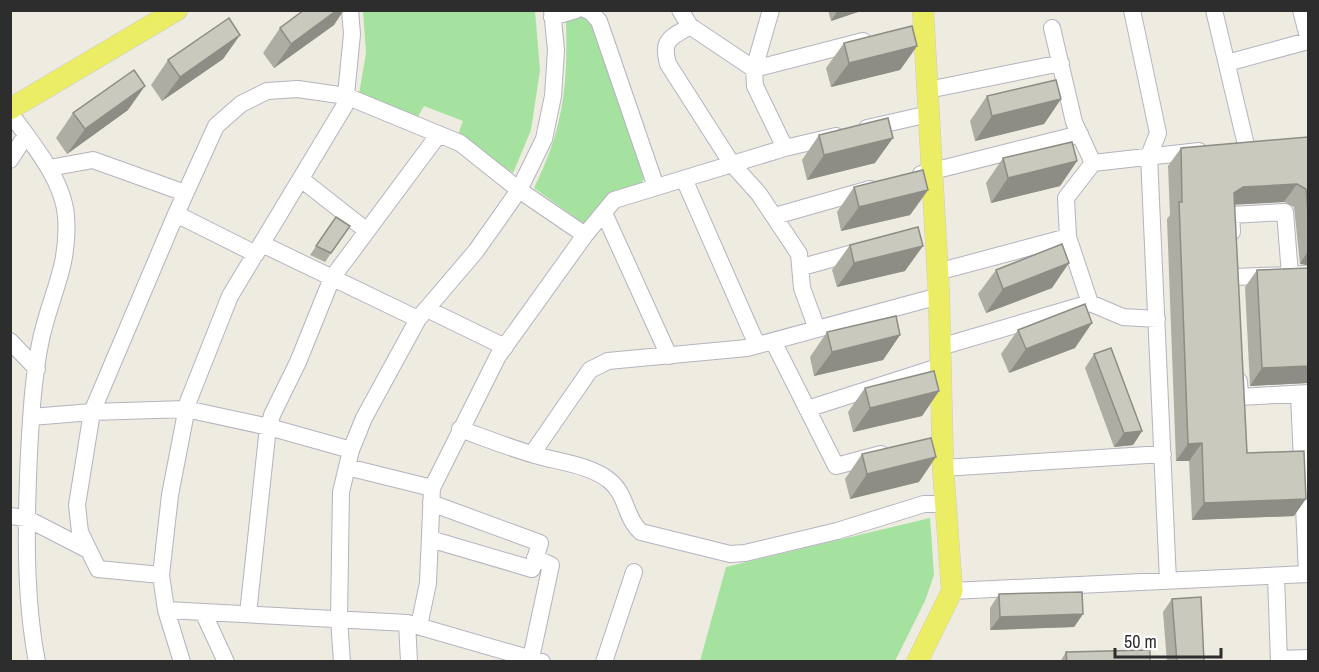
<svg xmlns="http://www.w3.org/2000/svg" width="1319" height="672" viewBox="0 0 1319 672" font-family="'Archivo Narrow',sans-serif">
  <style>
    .green { fill: #a5e29f }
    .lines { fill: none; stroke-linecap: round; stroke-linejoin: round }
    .minor-casing { stroke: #b4b3c0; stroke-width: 18 }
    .major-casing { stroke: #cdcdcd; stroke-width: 22 }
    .minor { stroke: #fff; stroke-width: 16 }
    .major { stroke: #ebee65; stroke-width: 21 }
    .wall { fill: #aeada3 }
    .shaded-wall { fill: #8d8d85 }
    .building { fill: #cac9be; stroke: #8d8d85; stroke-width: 1.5 }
  </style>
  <rect width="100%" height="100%" fill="#eeebe0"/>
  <path class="green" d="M363,11H535L540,70L531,130L513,173L458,135L463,121L424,106L416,120L358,100L366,53Z
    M581,11L590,14L647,172L641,184L611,192L587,226L534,188C563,130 568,86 566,21Z
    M930,518L934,575L925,601L895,661H700L726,567Z"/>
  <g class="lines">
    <g class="minor-casing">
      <path id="minor" d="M586,10L590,11L599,21L656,187
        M680,10L690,26L754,69L863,41
        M771,10L754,69L755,86L785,148
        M1132,10L1158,133L1149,156L1168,581
        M1214,10L1246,145
        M1301,10L1308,37
        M552,17L576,10
        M690,26C671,38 661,39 668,64L732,164L759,194L799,254L802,288L817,329
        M1052,28L1074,122L1093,163L1199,151
        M1227,63L1308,41
        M928,90L1061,63
        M10,113C31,142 63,179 66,216C70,268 49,297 40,344C33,380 31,417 29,453C26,521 24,594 37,662
        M867,128L929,114
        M10,160L26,135
        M1093,163L1066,198L1068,237L1090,303L1123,317L1157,319
        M49,168L93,160L185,193
        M921,174L1080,134
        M301,179L367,231
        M684,179L757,345
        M604,213L669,356
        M176,214L216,126L241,104L267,91L298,89L346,96L460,143L519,190L585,235
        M775,216L870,189
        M1232,232L1231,215L1285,212L1290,275
        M262,244L418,319
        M802,267L864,250
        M937,272L1068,237
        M1234,277L1308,274
        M427,309L505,347
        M10,341L37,369
        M773,341L836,466L881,454
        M940,347L1090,303
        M1239,381L1240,397L1308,393
        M1299,394L1307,574
        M807,409L941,366
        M31,417L92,412L176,214L256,254
        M460,429C485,438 510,448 535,455C559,462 591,465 610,481C627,495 625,518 641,532L730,554L745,553L837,531L924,504H946
        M532,454L590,370L608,361L747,348L939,296
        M347,467L432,488
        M943,468L1163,454
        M10,516L26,518L88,550
        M430,539L532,569L540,543L431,503
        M161,575L98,569L80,532L77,505L92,412L186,409L269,427L351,450
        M1276,576L1279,662
        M952,591L1308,574
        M166,610L407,623L542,662
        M203,612L226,662
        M248,614L267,436L272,415L298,362L332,278L439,134
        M407,623L409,662
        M419,626L428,583L432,488L498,356L585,235L614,200L785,148L836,136
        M531,658L551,565L535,558
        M1279,659L1308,658
        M182,662L166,610L161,575L170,495L188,402L230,296L345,105L352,34L350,10
        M342,662L339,619L341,492L351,450L364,418L418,319L476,251L519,190L544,139L553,96L556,50L552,10
        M604,662L634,572"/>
    </g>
    <g class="major-casing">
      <path id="major" d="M10,109L177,10
        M917,662L952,591L943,468L939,296L923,10"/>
    </g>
    <use href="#minor" class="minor"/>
    <use href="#major" class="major"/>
  </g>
  <path class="wall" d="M828,10H864L831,21Z
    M334,25L274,68L263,53L280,28Z
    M240,35L223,59L162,101L151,85L168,60Z
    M844,43L917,46L900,70L831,87L826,68Z
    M987,96L1061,99L1044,124L975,141L970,121Z
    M128,110L67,154L56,138L73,113Z
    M819,135L875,163L807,180L802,160Z
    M1308,137V265L1300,264L1294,207L1284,202L1234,204L1247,453L1294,516L1192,520L1189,461H1176L1167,219L1170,215L1168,166L1181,148Z
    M1003,158L1077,161L1060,186L991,203L986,183Z
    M854,187L928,190L910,215L841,231L837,212Z
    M336,217L350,226L325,262L310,255Z
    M850,245L905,271L837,287L832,270Z
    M1308,268V383L1250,386L1245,287L1257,270Z
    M996,270L1052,288L986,313L978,294Z
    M1018,330L1075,348L1009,373L1001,354Z
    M827,332L900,335L883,360L814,376L810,357Z
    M1094,354L1142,431L1133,445L1114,447L1085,368Z
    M865,388L939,391L922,416L853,432L848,412Z
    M862,454L919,482L850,499L845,479Z
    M999,594L1083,614L1074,627L990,630V608Z
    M1172,599L1204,662H1167L1163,612Z
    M1066,652L1150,662H1060Z"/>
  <path class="shaded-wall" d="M337,10H344L334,25L274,68L291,44Z
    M838,10H864L831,21Z
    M240,35L223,59L162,101L180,77Z
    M917,46L900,70L831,87L849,63Z
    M145,86L128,110L67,154L85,129Z
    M1061,99L1044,124L975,141L992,116Z
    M893,138L875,163L807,180L824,155Z
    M1077,161L1060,186L991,203L1008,178Z
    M1297,184L1284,202L1230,205L1234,193L1243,187Z
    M928,190L910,215L841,231L859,207Z
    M923,246L905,271L837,287L854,263Z
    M1308,251V265L1300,264Z
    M1069,263L1052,288L986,313L1003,289Z
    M1092,323L1075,348L1009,373L1026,349Z
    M900,335L883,360L814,376L832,352Z
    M1308,366V381L1307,383L1250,386L1262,368Z
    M939,391L922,416L853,432L870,408Z
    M1142,431L1133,445L1114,447L1124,433Z
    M1202,443L1189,461H1176L1188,444Z
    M936,457L919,482L850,499L867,474Z
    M1306,499L1294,516L1192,520L1204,503Z
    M1083,614L1074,627L990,630L1000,617Z"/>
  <path class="building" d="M304,10H337L291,44L280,28Z
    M229,18L240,35L180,77L168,60Z
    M912,26L917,46L849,63L844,43Z
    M134,70L145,86L85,129L73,113Z
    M1056,80L1061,99L992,116L987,96Z
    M888,118L893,138L824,155L819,135Z
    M1308,137V213L1306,189L1297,184L1243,187L1234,193L1247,453L1304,451L1306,499L1204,503L1202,443L1188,444L1179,202H1182L1181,148Z
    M1072,142L1077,161L1008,178L1003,158Z
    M923,170L928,190L859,207L854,187Z
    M336,217L350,226L331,253L316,246Z
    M918,227L923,246L854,263L850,245Z
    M1062,244L1069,263L1003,289L996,270Z
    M1308,268V366L1262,368L1257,270Z
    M1085,304L1092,323L1026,349L1018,330Z
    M896,316L900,335L832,352L827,332Z
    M1111,348L1142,431L1124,433L1094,354Z
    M934,371L939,391L870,408L865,388Z
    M931,438L936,457L867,474L862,454Z
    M1082,592L1083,614L1000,617L999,594Z
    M1201,597L1204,662H1177L1172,599Z
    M1150,650V662H1067L1066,652Z"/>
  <rect width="1319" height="672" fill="none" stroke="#2d2d2d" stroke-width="24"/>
  <path d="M1115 648v9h106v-9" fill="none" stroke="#2d2d2d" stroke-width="3"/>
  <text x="1124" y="648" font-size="18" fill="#2d2d2d" stroke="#ffffff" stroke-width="4.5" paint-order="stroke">50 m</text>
</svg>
